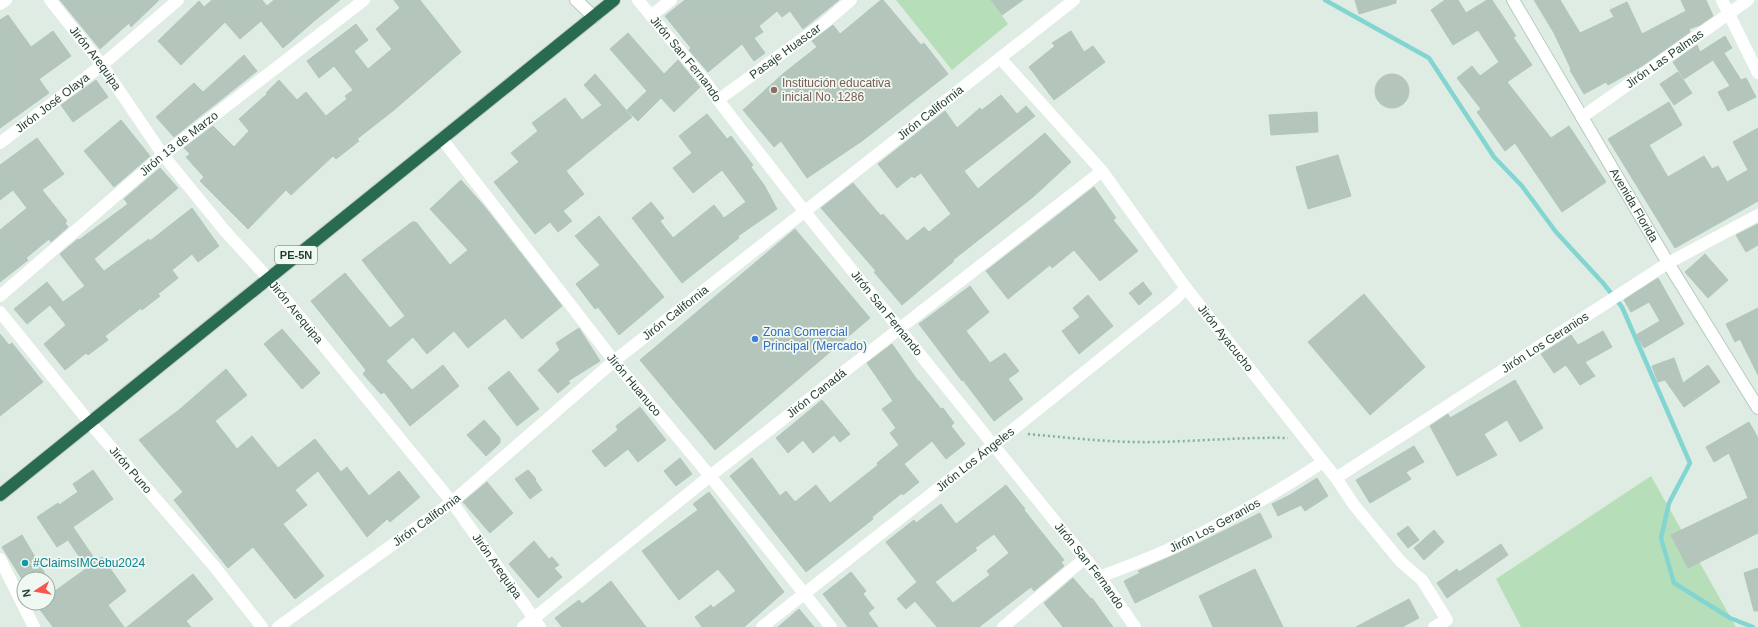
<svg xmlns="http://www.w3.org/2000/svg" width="1758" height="627" viewBox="0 0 1758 627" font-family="Arial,sans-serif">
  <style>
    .green { fill: #b6dfb9 }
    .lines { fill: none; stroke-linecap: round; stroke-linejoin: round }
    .stream { stroke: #83d5d1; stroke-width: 4.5 }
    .building { fill: #b4c6bc; stroke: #b1c6b9; fill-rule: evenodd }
    .secondary-casing { stroke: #b2ccbd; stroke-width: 14 }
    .highway-casing { stroke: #c0c9c5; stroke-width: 14 }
    .path { stroke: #7db296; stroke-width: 2.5; stroke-dasharray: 2 3; stroke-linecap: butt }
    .street { stroke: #fff; stroke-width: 12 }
    .secondary { stroke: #fff; stroke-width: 12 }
    .highway { stroke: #296b50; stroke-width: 12 }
    .education-dot { fill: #8d6e63; stroke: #f0f8f2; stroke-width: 1.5 }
    .shop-dot { fill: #3f7fe0; stroke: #f0f8f2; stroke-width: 1.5 }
    .culture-dot { fill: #0f9aa8; stroke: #f0f8f2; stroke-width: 1.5 }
    .labels { text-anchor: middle; stroke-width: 3.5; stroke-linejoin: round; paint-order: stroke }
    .shield { fill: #f0f8f2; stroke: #5e756a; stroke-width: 1 }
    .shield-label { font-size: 11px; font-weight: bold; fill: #1f3d2f }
    .street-label { font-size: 12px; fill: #1f3d2f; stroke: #f0f8f2 }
    .education-label { font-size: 12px; fill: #785e54; stroke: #f0f8f2; text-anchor: start }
    .shop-label { font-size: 12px; fill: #366cbe; stroke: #f0f8f2; text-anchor: start }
    .culture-label { font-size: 12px; fill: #0d838f; stroke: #f0f8f2; text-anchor: start }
  </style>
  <rect width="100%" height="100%" fill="#dfece3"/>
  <path class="green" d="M896,0H991L1008,24L952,70Z
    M1651,476L1736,627H1521L1496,579Z"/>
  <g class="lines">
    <path class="stream" d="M1325,0L1429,58L1494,157L1522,186L1556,232L1603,283L1622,307L1690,463L1669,503L1661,538L1674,583L1730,618L1753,627"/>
  </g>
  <path class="building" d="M60,0H159L131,27L129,23L100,49Z
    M212,0H262L267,6L274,0H340L313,22L283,48L261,21L240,39L225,22L181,65L158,41L199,1L204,7Z
    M394,0H420L461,52L394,110L357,139L359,141L336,159L333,156L291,195L286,190L248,229L200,181L204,177L186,157L190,154L184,148L213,126L234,147L249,131L239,119L267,94L266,93L279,80L297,100L306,92L326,116L347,99L345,96L353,90L334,66L319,78L307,61L356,24L368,40L354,51L368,69L392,49L376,29L400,8Z
    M685,0H839L803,29L790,11L782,17L777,11L759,26L763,32L754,38L765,53L754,61L742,44L708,72L689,50L691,48L665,16Z
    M881,0H883L921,45L924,43L948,74L862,141L807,178L781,141L774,147L743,110L784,73L817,47L812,41L833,25L840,34Z
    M991,0H1023L1002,15Z
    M1355,0H1396V3L1359,14Z
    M1445,0H1458L1466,13L1487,0H1492L1516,36L1513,37L1532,65L1507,82L1551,138L1569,126L1606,182L1562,212L1515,143L1505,151L1477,112L1481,109L1457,78L1472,66L1480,76L1499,62L1478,30L1453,45L1431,10Z
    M1534,0H1560L1580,33L1614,17L1610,10L1627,2L1642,34L1686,11L1681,0H1706L1713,16L1700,25L1689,29L1690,32L1642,66L1608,85L1606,82L1584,94L1570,70L1571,69L1554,33Z
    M8,15L31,47L53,31L71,56L39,79L49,93L0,128V20Z
    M1071,31L1084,52L1093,46L1105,62L1054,100L1029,67L1055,46L1052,43Z
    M628,33L664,74L678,60L700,87L674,112L661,98L638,121L627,110L647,91L610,49Z
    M1725,36L1732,48L1724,53L1741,80L1746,78L1756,97L1728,111L1718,92L1730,86L1713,60L1684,79L1673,62L1697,45L1700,52Z
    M244,55L257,71L174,137L156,117L194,83L203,92Z
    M1678,72L1692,93L1674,105L1660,84Z
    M595,74L632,117L566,171L584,194L563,211L572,221L558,232L550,222L535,234L494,182L519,162L511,153L538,131L532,123L565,98L582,120L602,105L584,85Z
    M1375 91a17 17 0 1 1 34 0a17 17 0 1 1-34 0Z
    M96,80L108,97L73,122L61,105Z
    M1001,95L1017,114L1026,106L1035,116L964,171L978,189L1045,133L1071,162L1033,197L953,260L954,261L902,305L874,272L876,271L821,208L853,183L881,216L883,214L907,241L924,227L929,232L951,214L921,173L914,178L912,176L897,188L878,164L945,111L957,128L980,108L982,110Z
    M1669,102L1682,125L1649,145L1668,177L1704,156L1712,169L1718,166L1727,182L1748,170L1733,142L1758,128V201L1675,248L1608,139Z
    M1317,112L1318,132L1271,135L1269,115Z
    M707,114L727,139L731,136L753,165L751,167L764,185L777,209L738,236L739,238L682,283L632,218L651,202L664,218L660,221L673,238L714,205L724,218L746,202L722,170L693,193L673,168L692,153L679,136Z
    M121,120L150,156L114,187L84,151Z
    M37,138L64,174L42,190L67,221L65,223L68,227L51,242L49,239L26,258L28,260L0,282V230L27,208L13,190L0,200V165Z
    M1338,155L1351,196L1308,209L1296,167Z
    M160,168L178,188L94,259L104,271L149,239L150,241L192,208L219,246L198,262L192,254L172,270L178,278L158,294L160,296L142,310L141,308L105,336L108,340L88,355L86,353L65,370L44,344L66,325L50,305L27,324L14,309L47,282L63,302L85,286L60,254L78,239L79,240L128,204L124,199Z
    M461,180L484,206L562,306L522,339L505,318L468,348L454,331L427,354L413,337L386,361L412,390L443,365L459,386L410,426L384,392L381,394L363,374L366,370L311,301L345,273L390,328L405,316L362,260L412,222H416L450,265L468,250L430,209Z
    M1094,187L1116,218L1113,220L1138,251L1100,281L1074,250L1052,268L1050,265L1008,299L986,271Z
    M599,216L664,297L619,335L598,307L595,309L576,284L600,265L575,236Z
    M1758,224V245L1746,252L1736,235Z
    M795,229L870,318L715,450L640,360Z
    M1705,254L1728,280L1708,298L1685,272Z
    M1658,278L1684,324L1644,348L1636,335L1660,321L1649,302L1631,312L1624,300Z
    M1143,282L1152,294L1139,305L1129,293Z
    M970,286L989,312L966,331L990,363L1005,353L1019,371L1008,379L1023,399L994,421L963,380L962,381L919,324Z
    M1364,294L1425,367L1370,415L1308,342Z
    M1088,295L1113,326L1079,354L1062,331L1080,317L1073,308Z
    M1758,308V375L1740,339L1735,342L1726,324Z
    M579,328L600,361L568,381L570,383L558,393L538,370L560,350L556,343Z
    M282,329L320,373L302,389L264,344Z
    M1603,331L1612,347L1585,362L1595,376L1580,385L1566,365L1554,373L1541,354L1571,335L1578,345Z
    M0,334L9,345L12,343L43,382L0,416Z
    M892,344L918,381H919L941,409L943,408L954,423L951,426L965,444L946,459L932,441L904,464L919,482L903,495L902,493L872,517L873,519L806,572L730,476L752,458L780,496L786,491L795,502L816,485L830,503L878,465L877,463L899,445L890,433L896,428L882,409L893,401L867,363Z
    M1674,358L1683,383L1708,365L1720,382L1684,407L1665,380L1658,382L1652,366Z
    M226,369L247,395L215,421L237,449L252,436L278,468L315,439L341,472L347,467L369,496L399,471L420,497L390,522L387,519L367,537L318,471L295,490L307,505L283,524L324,576L295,599L253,547L228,568L174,500L183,492L139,440L179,410Z
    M509,371L539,409L517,426L488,388Z
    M1515,380L1543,428L1520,442L1507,420L1484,434L1497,455L1457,476L1430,426L1448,414L1450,418Z
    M822,400L850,434L840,442L834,435L813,453L803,440L788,453L776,438Z
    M640,407L666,440L638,462L628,449L605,467L592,451L618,430L616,426Z
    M484,420L500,438V443L486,456L467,435Z
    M1749,422L1758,438V533L1688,568L1671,535L1748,498L1729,453L1714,462L1706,447Z
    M1414,446L1424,462L1406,472L1411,479L1370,503L1356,480Z
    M680,458L692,474L676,486L664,471Z
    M93,470L113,499L73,527L96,561L102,557L126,591L108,605L124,627H53L35,603H48V579L55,591L87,568L68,540L57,547L37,517L58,503L59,505L78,492L73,484Z
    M528,470L536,479L535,480L542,490L530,499L515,479Z
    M1317,478L1328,496L1305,511L1301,505L1278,516L1272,504L1290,495Z
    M487,482L513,513L490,533L463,502Z
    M1006,485L1025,509L1024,510L1064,560L1061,562L1064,566L1034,591L1031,587L979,627H937L915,601L906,609L897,599L917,582L886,542L914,520L916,523L941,504L956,524ZM994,534L1009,553L987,571L990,575L953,603L935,582L977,550L975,548Z
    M709,492L784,592L744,627H702L695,617L711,605L713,608L736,591L718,569L679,600L642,551L698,510L693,504Z
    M1260,513L1272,537L1135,603L1124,581L1140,573L1138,571L1179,553Z
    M1408,526L1419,540L1408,548L1397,534Z
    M1434,530L1444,542L1424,560L1414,548Z
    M22,535L48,579H22L2,547Z
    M534,541L549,559L552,557L559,565L554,568L562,577L538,598L509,564Z
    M1501,544L1508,555L1447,598L1437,583L1457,569L1459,572Z
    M1758,568V611H1754L1744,573Z
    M1255,569L1283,627H1213L1199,596Z
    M851,572L866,591L863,594L874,608L868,613L878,627H848L823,594Z
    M193,574L213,599L186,621L191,627H127Z
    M1073,578L1091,599L1092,598L1113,627H1063L1044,603Z
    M611,581L646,627H562L555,618L579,600L582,604Z
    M1409,599L1419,618L1402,627H1356Z
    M799,609L814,627H778Z"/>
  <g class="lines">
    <g class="secondary-casing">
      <g id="secondary">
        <path d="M576,0L594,17"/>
        <path id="s15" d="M1513,0L1668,263L1758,408"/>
      </g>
    </g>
    <g class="highway-casing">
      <path id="highway" d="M0,495L614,0"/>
    </g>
    <path class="path" d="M1028,434C1071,438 1114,443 1157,442C1201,441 1244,437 1288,438"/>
    <g class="street">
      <path id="s1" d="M50,0L102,65L163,155L225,231L268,278L452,502L540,627"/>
      <path id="s2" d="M638,0L706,82L718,100L805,212L1100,577L1135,627"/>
      <path d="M1722,0L1758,73"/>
      <path d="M0,4L6,0"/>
      <path d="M652,15L671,0"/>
      <path id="s3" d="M1000,58L1102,171L1186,288L1336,478L1354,505L1401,562L1422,580L1447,620L1434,627"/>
      <path id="s4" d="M718,100L823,24L851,0"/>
      <path id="s5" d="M1582,117L1748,0"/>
      <path id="s6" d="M442,139L614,361L710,476L831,627"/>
      <path id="s7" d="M0,143L102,65L178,0"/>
      <path id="s8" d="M0,296L163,155L364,0"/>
      <path id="s9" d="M0,312L90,423L214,566L262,627"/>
      <path id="s10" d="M1336,478L1668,263L1758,215"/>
      <path d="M0,559L34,627"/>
      <path id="s11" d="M1100,577C1125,567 1151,558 1176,546C1227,521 1276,493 1323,462"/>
      <path id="s12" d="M278,627L452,502L614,361L1074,0"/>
      <path id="s13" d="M523,627L710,476L1102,171"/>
      <path id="s14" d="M762,627L1010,432L1174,300L1186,288"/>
      <path d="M1003,627L1084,559"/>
    </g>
    <use href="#secondary" class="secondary"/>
    <use href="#highway" class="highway"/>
  </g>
  <circle class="education-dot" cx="774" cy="90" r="4"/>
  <circle class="shop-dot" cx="755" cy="339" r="4"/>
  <circle class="culture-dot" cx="25" cy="563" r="4"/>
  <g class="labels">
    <rect class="shield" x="275" y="246" width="42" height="18" rx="3"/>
    <g class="shield-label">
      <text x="296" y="259">PE-5N</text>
    </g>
    <g class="street-label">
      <text dy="4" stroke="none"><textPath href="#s4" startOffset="83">Pasaje Huascar</textPath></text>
      <text dy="4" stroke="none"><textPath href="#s1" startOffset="74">Jirón Arequipa</textPath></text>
      <text dy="4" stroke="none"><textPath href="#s2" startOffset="76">Jirón San Fernando</textPath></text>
      <text dy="4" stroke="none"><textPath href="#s5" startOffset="101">Jirón Las Palmas</textPath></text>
      <text dy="4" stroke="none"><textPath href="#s7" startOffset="66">Jirón José Olaya</textPath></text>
      <text dy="4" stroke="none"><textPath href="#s12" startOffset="831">Jirón California</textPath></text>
      <text dy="4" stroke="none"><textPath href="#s8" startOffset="235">Jirón 13 de Marzo</textPath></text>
      <text dy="4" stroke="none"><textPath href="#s15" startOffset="238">Avenida Florida</textPath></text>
      <text dy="4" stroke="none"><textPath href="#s1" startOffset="398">Jirón Arequipa</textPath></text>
      <text dy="4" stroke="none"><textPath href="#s12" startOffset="507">Jirón California</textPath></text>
      <text dy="4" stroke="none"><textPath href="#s2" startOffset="400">Jirón San Fernando</textPath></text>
      <text dy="4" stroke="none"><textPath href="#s3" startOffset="360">Jirón Ayacucho</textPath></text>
      <text dy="4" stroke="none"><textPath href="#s10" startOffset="249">Jirón Los Geranios</textPath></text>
      <text dy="4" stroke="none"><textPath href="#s6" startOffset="312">Jirón Huanuco</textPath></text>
      <text dy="4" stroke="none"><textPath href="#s13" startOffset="375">Jirón Canadá</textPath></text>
      <text dy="4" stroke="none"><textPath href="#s14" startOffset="271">Jirón Los Ángeles</textPath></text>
      <text dy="4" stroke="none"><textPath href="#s9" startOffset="205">Jirón Puno</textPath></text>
      <text dy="4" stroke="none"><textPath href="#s12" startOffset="183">Jirón California</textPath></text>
      <text dy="4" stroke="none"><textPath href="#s11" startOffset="126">Jirón Los Geranios</textPath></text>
      <text dy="4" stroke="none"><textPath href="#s1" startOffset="722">Jirón Arequipa</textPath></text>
      <text dy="4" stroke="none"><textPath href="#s2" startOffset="724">Jirón San Fernando</textPath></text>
    </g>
    <g class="education-label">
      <text x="782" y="87">Institución educativa<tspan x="782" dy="14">inicial No. 1286</tspan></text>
    </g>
    <g class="shop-label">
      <text x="763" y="336">Zona Comercial<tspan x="763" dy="14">Principal (Mercado)</tspan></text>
    </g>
    <g class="culture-label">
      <text x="33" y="567">#ClaimsIMCebu2024</text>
    </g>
  </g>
  <g transform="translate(36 591) rotate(258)"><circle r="19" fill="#f0f8f2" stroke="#9cada4"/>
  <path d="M0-3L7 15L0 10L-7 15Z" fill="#fc544d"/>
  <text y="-6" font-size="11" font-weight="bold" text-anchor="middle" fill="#1f3d2f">N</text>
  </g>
</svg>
